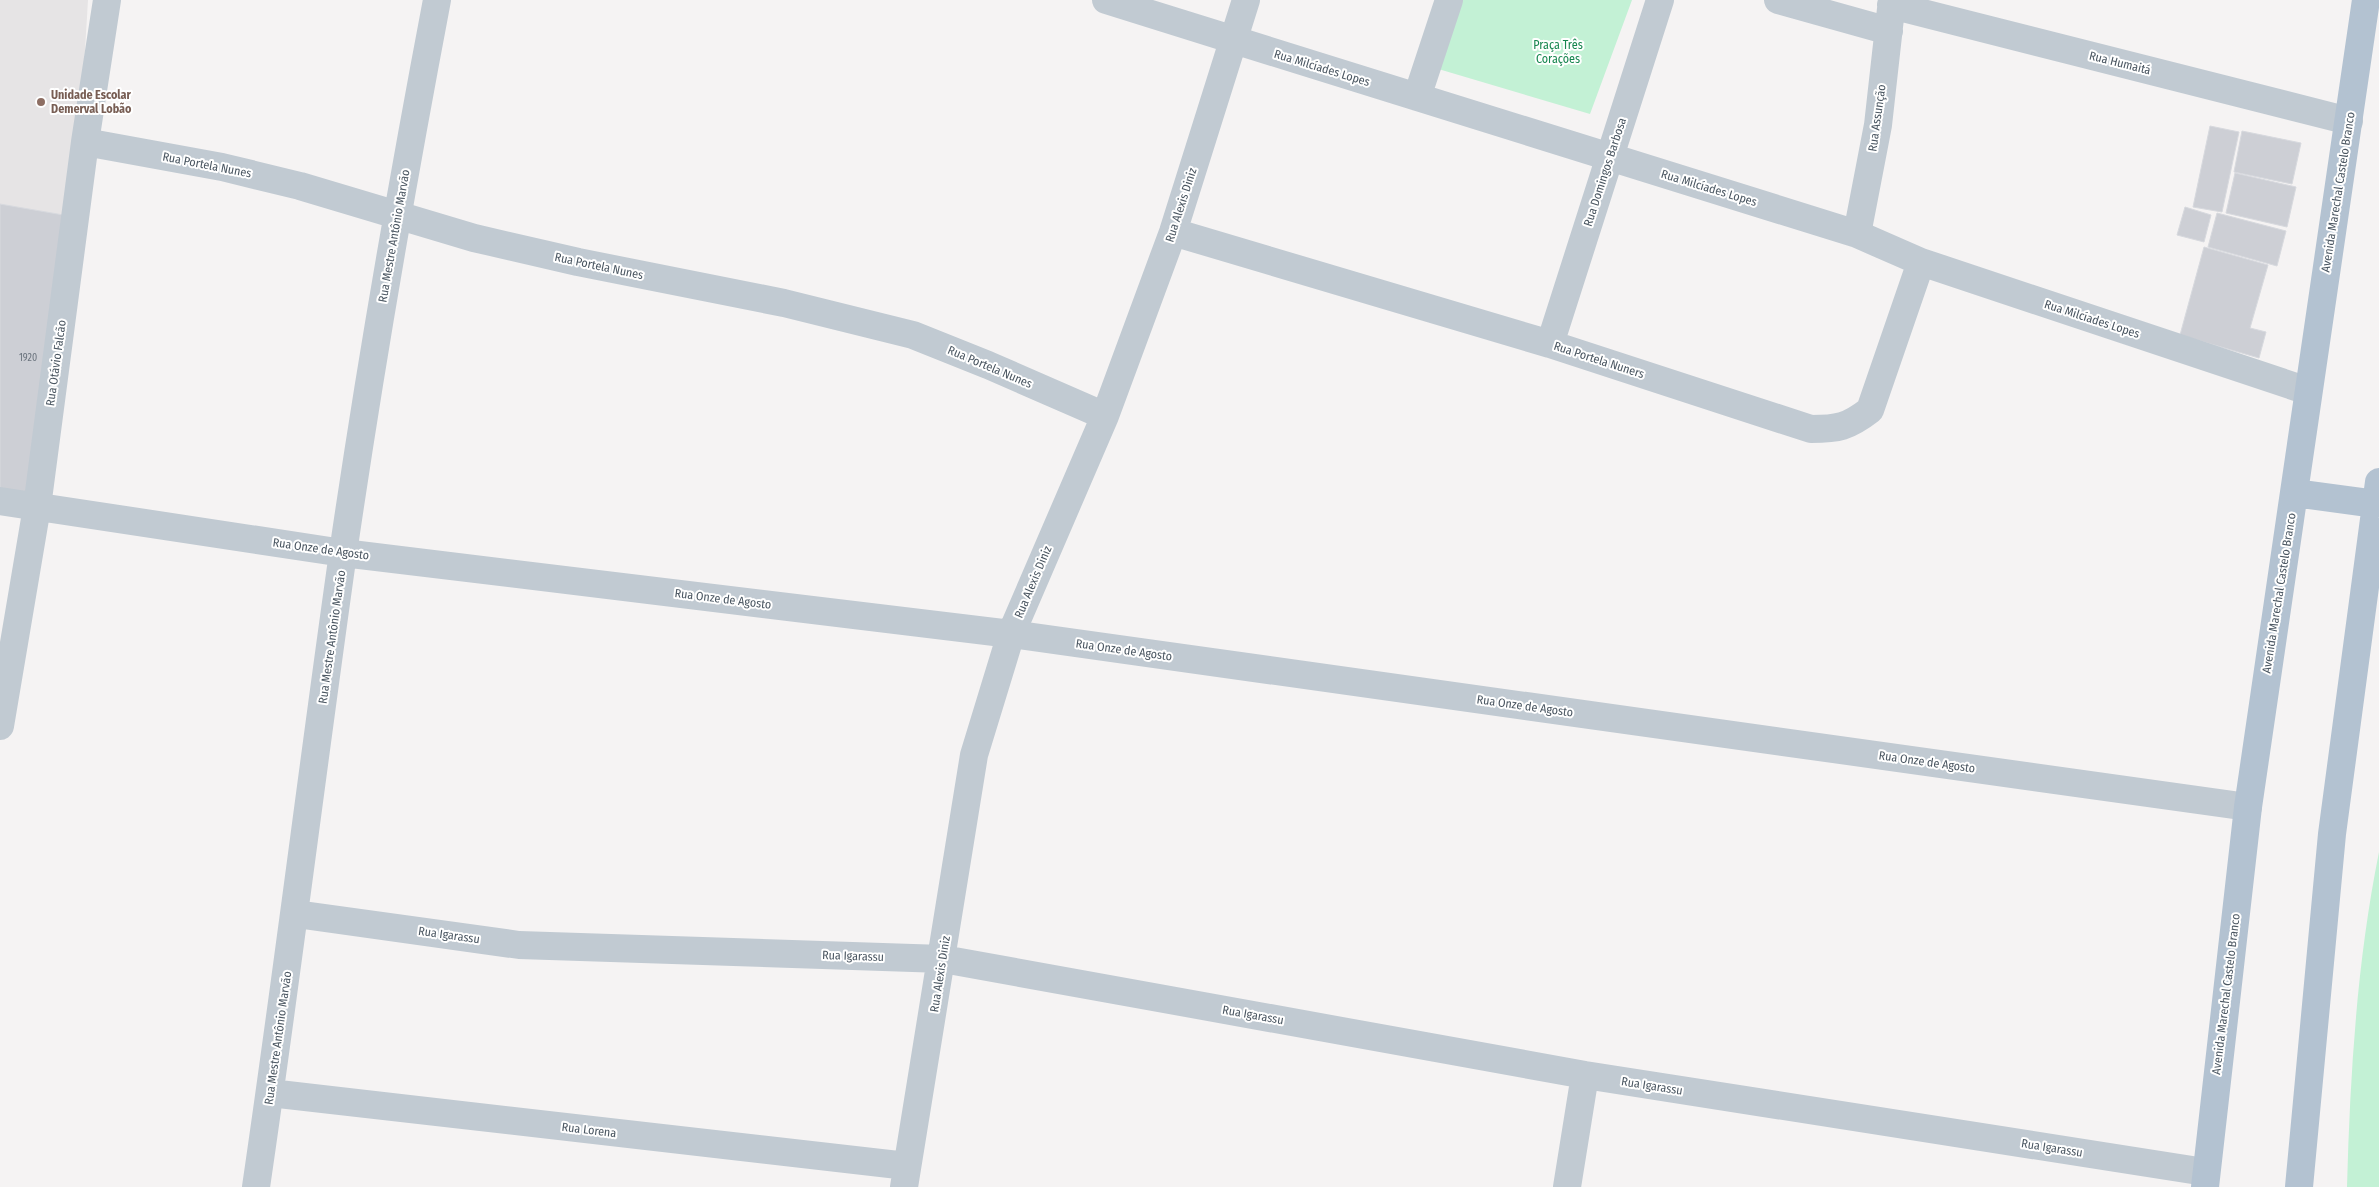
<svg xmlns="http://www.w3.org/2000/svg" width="2379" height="1187" viewBox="0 0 2379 1187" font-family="'Fira Sans Condensed',sans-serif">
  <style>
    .education { fill: #e6e4e5 }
    .green { fill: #c3f1d5 }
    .building { fill: #cdcfd5; stroke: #d7d9de }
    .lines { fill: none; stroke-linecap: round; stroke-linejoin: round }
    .street { stroke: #c1cad2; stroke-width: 28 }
    .primary { stroke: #b3c2d1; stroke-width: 28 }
    .education-dot { fill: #8d6e63; stroke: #fff; stroke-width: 2 }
    .labels { text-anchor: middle; stroke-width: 4; stroke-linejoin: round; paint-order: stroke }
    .number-label { font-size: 10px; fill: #6b747e }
    .park-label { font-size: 12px; fill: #17864f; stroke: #fff }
    .street-label { font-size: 12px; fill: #4a5661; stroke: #fff }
    .education-label { font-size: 12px; font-weight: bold; fill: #785e54; stroke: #fff; text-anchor: start }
  </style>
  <rect width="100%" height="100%" fill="#f5f3f3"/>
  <path class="education" d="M0,0H88L75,217L0,204Z"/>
  <path class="green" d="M1456,0H1632L1590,114L1435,68Z
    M2379,852V1187H2347C2350,1075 2357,961 2379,852Z"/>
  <path class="building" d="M2210,126L2239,132L2222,212L2193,207Z
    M2242,131L2301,143L2292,184L2234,172Z
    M2235,173L2296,187L2287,227L2226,213Z
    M0,204L75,217L37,507L0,497Z
    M2185,207L2211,215L2204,242L2177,235Z
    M2217,213L2286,231L2277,266L2208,247Z
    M2204,247L2268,265L2250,328L2266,332L2259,358L2180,335Z"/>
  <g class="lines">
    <path class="street" d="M1106,0L1857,234L1921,262L2308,391
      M1778,0L1889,31
      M1891,5L2349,121
      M1417,97L1449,0
      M85,142L222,167L300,186L474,238L578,262L784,303L913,335L988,365L1105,416
      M1173,232L1550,344L1811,429C1838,429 1848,427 1870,410L1921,262
      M1857,234L1878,125L1892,0
      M1550,344L1660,0
      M0,501L343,553L1011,634L2248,807
      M0,726L37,507L85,142L107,0
      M296,914L519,945L943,959L1585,1075L2205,1172
      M270,1093L907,1166
      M256,1187C287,976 313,764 343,553C370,368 402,184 437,0
      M904,1187L974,755L1011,634L1105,416L1173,232L1246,0
      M1567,1187L1585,1075"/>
    <path class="primary" d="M2294,493L2376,504
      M2205,1187L2248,807L2366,0
      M2299,1187L2332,834L2379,482"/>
  </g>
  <circle class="education-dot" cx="41" cy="102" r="5"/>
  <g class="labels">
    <g class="number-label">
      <text x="28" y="361">1920</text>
    </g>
    <g class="park-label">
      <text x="1558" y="49">Praça Três<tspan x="1558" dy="14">Corações</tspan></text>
    </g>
    <g class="street-label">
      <text transform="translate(2120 63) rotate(14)" y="4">Rua Humaitá</text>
      <text transform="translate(1322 68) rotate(17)" y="4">Rua Milcíades Lopes</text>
      <text transform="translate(1877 118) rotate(-82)" y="4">Rua Assunção</text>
      <text transform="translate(207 165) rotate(11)" y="4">Rua Portela Nunes</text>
      <text transform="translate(1605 172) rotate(-72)" y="4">Rua Domingos Barbosa</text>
      <text transform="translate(1709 188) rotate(17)" y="4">Rua Milcíades Lopes</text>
      <text transform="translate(2338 192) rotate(-81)" y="4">Avenida Marechal Castelo Branco</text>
      <text transform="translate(1181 205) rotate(-72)" y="4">Rua Alexis Diniz</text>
      <text transform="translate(394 236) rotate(-80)" y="4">Rua Mestre Antônio Marvão</text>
      <text transform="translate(599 266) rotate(12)" y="4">Rua Portela Nunes</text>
      <text transform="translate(2092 319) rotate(18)" y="4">Rua Milcíades Lopes</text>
      <text transform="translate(1599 360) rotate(18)" y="4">Rua Portela Nuners</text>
      <text transform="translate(56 363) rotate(-82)" y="4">Rua Otávio Falcão</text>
      <text transform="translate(990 367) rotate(23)" y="4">Rua Portela Nunes</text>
      <text transform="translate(321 549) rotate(8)" y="4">Rua Onze de Agosto</text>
      <text transform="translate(1033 582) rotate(-67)" y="4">Rua Alexis Diniz</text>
      <text transform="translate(2279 593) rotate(-81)" y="4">Avenida Marechal Castelo Branco</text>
      <text transform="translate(723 599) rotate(7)" y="4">Rua Onze de Agosto</text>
      <text transform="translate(332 637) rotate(-82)" y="4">Rua Mestre Antônio Marvão</text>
      <text transform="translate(1124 650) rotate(8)" y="4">Rua Onze de Agosto</text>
      <text transform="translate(1525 706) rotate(8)" y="4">Rua Onze de Agosto</text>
      <text transform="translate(1927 762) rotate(8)" y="4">Rua Onze de Agosto</text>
      <text transform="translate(449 935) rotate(8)" y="4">Rua Igarassu</text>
      <text transform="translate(853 956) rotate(2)" y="4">Rua Igarassu</text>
      <text transform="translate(940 974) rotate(-81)" y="4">Rua Alexis Diniz</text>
      <text transform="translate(2226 994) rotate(-83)" y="4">Avenida Marechal Castelo Branco</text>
      <text transform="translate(1253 1015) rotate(10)" y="4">Rua Igarassu</text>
      <text transform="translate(278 1038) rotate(-82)" y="4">Rua Mestre Antônio Marvão</text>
      <text transform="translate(1652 1086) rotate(9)" y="4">Rua Igarassu</text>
      <text transform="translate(589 1130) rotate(7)" y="4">Rua Lorena</text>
      <text transform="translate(2052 1148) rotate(9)" y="4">Rua Igarassu</text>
    </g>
    <g class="education-label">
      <text x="51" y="99">Unidade Escolar<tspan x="51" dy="14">Demerval Lobão</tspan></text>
    </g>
  </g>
</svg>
